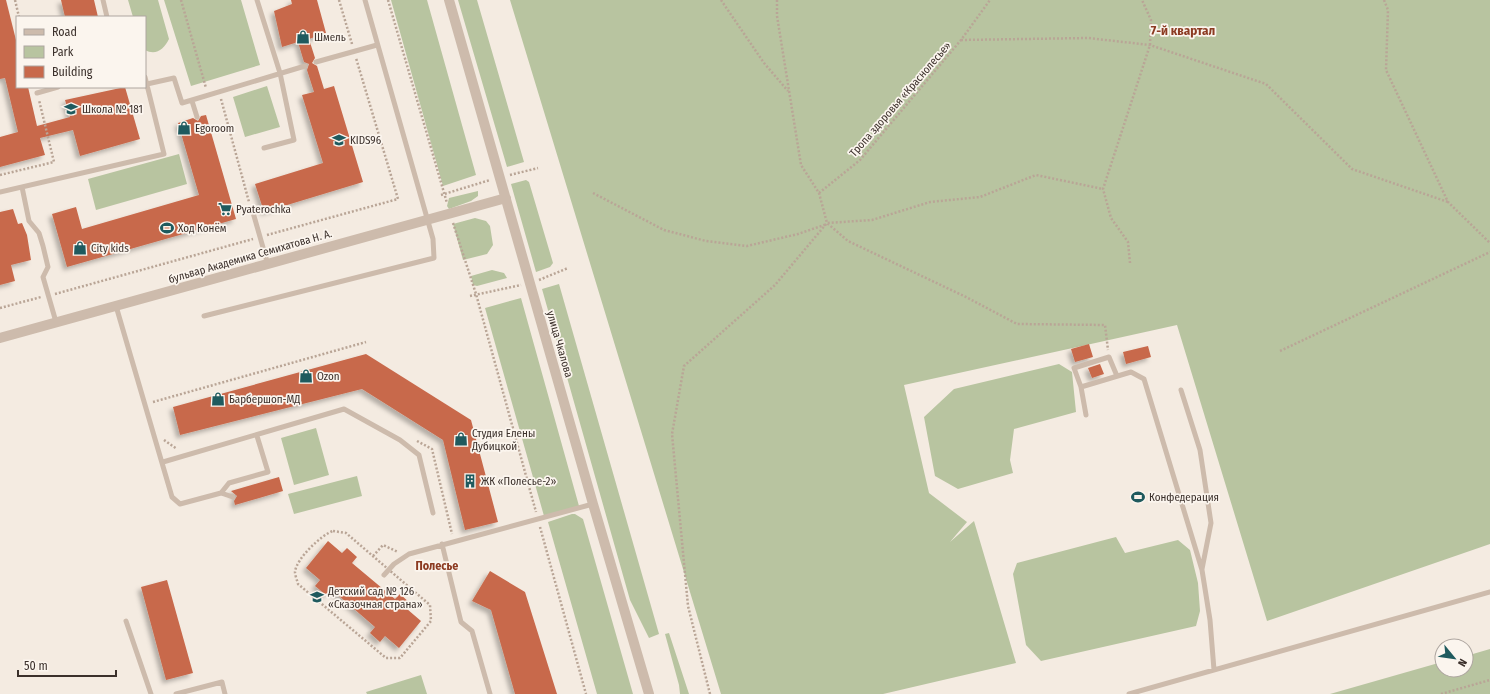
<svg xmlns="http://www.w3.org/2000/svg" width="1490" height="694" viewBox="0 0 1490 694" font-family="'Fira Sans Condensed',sans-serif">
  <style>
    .green { fill: #b8c4a0 }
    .building { fill: #c8694b; filter: url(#shadow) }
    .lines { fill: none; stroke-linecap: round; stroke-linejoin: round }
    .path { stroke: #b9a596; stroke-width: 2.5; stroke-dasharray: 2 2; stroke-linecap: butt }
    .lane { stroke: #cdbbac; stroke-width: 5 }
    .street { stroke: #cdbbac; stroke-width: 10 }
    .labels { text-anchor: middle; stroke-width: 3.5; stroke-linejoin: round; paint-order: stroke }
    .poi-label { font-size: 11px; fill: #3b302b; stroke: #fbf5ee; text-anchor: start }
    .street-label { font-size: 11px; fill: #3b302b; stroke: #fbf5ee }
    .neighbourhood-label { font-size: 12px; font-weight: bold; fill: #8c3b22; stroke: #fbf5ee }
    .quarter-label { font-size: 13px; font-weight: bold; fill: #8c3b22; stroke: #fbf5ee }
  </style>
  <defs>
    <filter id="shadow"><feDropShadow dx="-3.5" dy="3.5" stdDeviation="2" flood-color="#0004"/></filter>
  </defs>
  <rect width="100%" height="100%" fill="#f4ebe1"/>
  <path class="green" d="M128,0H158L169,39C164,49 156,56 145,50V17H133Z
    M164,0H241L260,65L191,86Z
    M391,0H427L476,175L443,186Z
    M458,0H477L524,162L507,167Z
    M510,0H1490V544L1267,621L1177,325L904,385L929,493L967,522L950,542L974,521L1016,663L883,694H721Z
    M267,86L280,127L245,137L233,97Z
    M179,154L187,184L96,210L88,179Z
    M526,180L529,182L553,263L550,267L536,272L511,184Z
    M478,191V196L471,201L449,209L447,206L449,198Z
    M475,218L486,221L490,226L493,245L487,254L463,260L453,224Z
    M492,270L504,273L507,278L477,286L473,285L471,276Z
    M559,284L659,634L649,638L630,600L542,289Z
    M521,298L579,506L544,516L485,308Z
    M1059,364L1072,372L1076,412L1014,429L1010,460L1013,473L958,489L935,476L924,417L954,389Z
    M316,428L329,475L294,485L281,438Z
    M357,476L362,496L294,514L288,494Z
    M572,514H575L583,519L633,694H597L548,522Z
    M1116,537L1125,553L1178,540L1190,550L1198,583L1200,611L1196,626L1041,661L1026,645L1013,574L1017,563Z
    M669,633L689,694H680L679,685L665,634Z
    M1490,649V694H1330L1442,662V670H1466V656Z
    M421,675L427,694H367L366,692Z"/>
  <path class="building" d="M0,0H6L17,44V87H28L37,126L70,117L65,100L125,87L140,139L80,156L73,130L40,138L45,155L0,167V137L18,132L5,78L0,79Z
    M61,0H94L98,17H65Z
    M291,0H317L326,33L309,39L315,58L312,63L317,66L324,89L334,86L363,182L264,212L255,184L323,163L302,95L314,92L307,70L309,64L304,62L298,42L282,47L274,11L292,4Z
    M206,115L236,219L67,267L52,214L76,207L82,229L199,195L178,123L193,118L198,121L201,116Z
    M13,209L18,224L22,223L27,235L31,260L11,265L15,281L0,285V212Z
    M1089,344L1093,357L1075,362L1071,349Z
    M1148,346L1151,357L1126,364L1123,352Z
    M366,354L471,420L498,522L465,530L443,440L362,389L180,435L173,407Z
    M1100,364L1104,374L1092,378L1088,368Z
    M279,477L283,491L235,505L234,501L237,496L231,491Z
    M328,541L342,553L347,548L357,557L352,563L395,599L400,594L411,604L407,609L421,621L399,648L385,636L380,642L370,633L375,627L331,589L326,595L315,586L320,580L306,568Z
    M490,571L525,592L557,694H515L491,610L472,601Z
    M167,580L193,673L166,680L141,587Z"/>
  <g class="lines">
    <path class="path" d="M15,0L19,17
      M181,0L206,88
      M339,0L352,44
      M388,0L447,203
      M721,0L764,63L788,91
      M777,0V16L801,165L819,193L827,223L848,241L966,297L1017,324L1105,325L1108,350
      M1384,0L1388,10L1386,70L1448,202L1490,243
      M961,40L1088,38L1150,45L1266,84L1352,169L1448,202
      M221,99L249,202
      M0,175L54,162L39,100
      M510,175L538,168
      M593,193L664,230L706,241L747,246L798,234L827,224
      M819,193L860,160L961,40L990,0
      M441,195L490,180
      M453,223L476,294L536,512
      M267,235L398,199L356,58
      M1130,263L1128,242L1111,218L1103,189L1150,45L1151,20L1142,0
      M539,280L568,268
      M55,294L253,239
      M470,296L521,285
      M0,308L41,297
      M1280,351L1490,252
      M153,402L366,342
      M164,440L177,449
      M417,441L432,449L452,534
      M540,527L586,694
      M333,531L346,533L430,605L431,621L400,658H386L298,584C297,580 295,575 295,572C296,559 321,535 333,531Z
      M373,556L383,545L398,552
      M710,694L688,606L672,434L684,366L775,285L827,223L872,220L930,202L980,197L1036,175L1103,189
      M1441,694L1490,680"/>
    <path class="lane" d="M103,0L107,17
      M257,0L280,73L294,140L264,148
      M316,62L377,45
      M147,84L174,78L182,103L305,66
      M37,93L58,87
      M192,101L197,117
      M22,187L29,221L39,233L43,246L48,267L43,277L56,322
      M0,192L164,154L145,77
      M252,209L268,265
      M116,306L172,497L180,504L221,493L233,497
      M204,316L434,258L433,239L365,0
      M1081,387L1074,368L1109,357L1117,376
      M1181,390L1200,450L1211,523L1202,569
      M1086,415L1081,387L1131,372L1144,379L1202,570L1210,620L1214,670
      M163,462L344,409L400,440L419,455L433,513
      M221,493L229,483L268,472L257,436
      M442,544L461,622L472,631L490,694
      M384,575L394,564L409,554L593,504
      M126,621L151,694
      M176,694L222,682L225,694
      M1129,694L1490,592"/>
    <path class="street" d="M449,0L593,504L649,694
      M0,338L506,198"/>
  </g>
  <defs>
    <g id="shop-bare" transform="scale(1.08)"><path d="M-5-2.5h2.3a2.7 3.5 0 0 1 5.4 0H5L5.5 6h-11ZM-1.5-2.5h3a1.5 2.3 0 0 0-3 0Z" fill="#1f5a5e" stroke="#fbf5ee" stroke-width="2.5" paint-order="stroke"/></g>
    <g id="school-bare" transform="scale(1.08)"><path d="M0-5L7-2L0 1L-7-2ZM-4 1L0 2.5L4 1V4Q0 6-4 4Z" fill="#1f5a5e" stroke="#fbf5ee" stroke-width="2.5" paint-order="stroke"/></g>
    <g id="supermarket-bare" transform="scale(1.08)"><path d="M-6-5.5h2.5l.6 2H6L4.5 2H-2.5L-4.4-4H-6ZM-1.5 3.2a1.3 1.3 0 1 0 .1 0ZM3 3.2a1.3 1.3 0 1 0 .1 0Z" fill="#1f5a5e" stroke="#fbf5ee" stroke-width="2.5" paint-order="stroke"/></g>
    <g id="stadium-bare" transform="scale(1.08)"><path d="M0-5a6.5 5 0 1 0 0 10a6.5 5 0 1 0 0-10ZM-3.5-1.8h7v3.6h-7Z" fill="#1f5a5e" stroke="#fbf5ee" stroke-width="2.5" paint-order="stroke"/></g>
    <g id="building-bare" transform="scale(1.08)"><path d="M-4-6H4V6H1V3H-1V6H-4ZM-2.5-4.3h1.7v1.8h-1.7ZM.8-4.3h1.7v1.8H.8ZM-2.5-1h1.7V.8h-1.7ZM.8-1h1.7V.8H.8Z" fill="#1f5a5e" stroke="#fbf5ee" stroke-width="2.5" paint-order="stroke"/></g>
  </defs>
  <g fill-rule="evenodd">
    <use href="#shop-bare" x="303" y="37"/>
    <use href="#school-bare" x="71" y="109"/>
    <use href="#shop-bare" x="184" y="128"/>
    <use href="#school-bare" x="339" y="140"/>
    <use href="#supermarket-bare" x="225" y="209"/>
    <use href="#stadium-bare" x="167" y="228"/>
    <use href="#shop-bare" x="80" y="248"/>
    <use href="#shop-bare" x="306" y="376"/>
    <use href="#shop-bare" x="218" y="399"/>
    <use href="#shop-bare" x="461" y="439"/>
    <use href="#building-bare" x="470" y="481"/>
    <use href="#stadium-bare" x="1138" y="497"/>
    <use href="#school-bare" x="317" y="597"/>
  </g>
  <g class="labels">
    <g class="poi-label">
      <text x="314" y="41">Шмель</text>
      <text x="82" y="113">Школа № 181</text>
      <text x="195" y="132">Egoroom</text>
      <text x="350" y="144">KIDS96</text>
      <text x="236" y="213">Pyaterochka</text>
      <text x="178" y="232">Ход Конём</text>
      <text x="91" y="252">City kids</text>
      <text x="317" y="380">Ozon</text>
      <text x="229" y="403">Барбершоп-МД</text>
      <text x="472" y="437">Студия Елены<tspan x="472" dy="13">Дубицкой</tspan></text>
      <text x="481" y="485">ЖК «Полесье-2»</text>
      <text x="1149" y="501">Конфедерация</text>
      <text x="328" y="595">Детский сад № 126<tspan x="328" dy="13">«Сказочная страна»</tspan></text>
    </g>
    <g class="street-label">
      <text transform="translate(900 99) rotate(-49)" y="4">Тропа здоровья «Краснолесье»</text>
      <text transform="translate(250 256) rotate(-16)" y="4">бульвар Академика Семихатова Н. А.</text>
      <text transform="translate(560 344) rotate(74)" y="4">улица Чкалова</text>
    </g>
    <g class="neighbourhood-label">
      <text x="437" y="570">Полесье</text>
    </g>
    <g class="quarter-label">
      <text x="1183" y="35">7-й квартал</text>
    </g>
  </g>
  <rect x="16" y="16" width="130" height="72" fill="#fbf5ee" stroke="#aea6a0"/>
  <rect x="24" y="29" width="20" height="6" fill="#cdbbac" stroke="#aea6a0"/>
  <text x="52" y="36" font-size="12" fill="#3b302b">Road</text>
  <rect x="24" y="46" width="20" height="12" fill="#b8c4a0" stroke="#aea6a0"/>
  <text x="52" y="56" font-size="12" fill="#3b302b">Park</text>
  <rect x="24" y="66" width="20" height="12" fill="#c8694b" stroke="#aea6a0"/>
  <text x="52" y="76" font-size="12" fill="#3b302b">Building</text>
  <g transform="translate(1454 658) rotate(119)"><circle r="19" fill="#fbf5ee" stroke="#aea6a0"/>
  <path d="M0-3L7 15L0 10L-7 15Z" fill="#1f5a5e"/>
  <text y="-6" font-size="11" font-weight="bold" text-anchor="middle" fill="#3b302b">N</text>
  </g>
  <path d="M18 670v6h98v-6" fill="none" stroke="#3b302b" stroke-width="2"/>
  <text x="24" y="670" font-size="12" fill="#3b302b" stroke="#fbf5ee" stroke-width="3" paint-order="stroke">50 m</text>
</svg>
